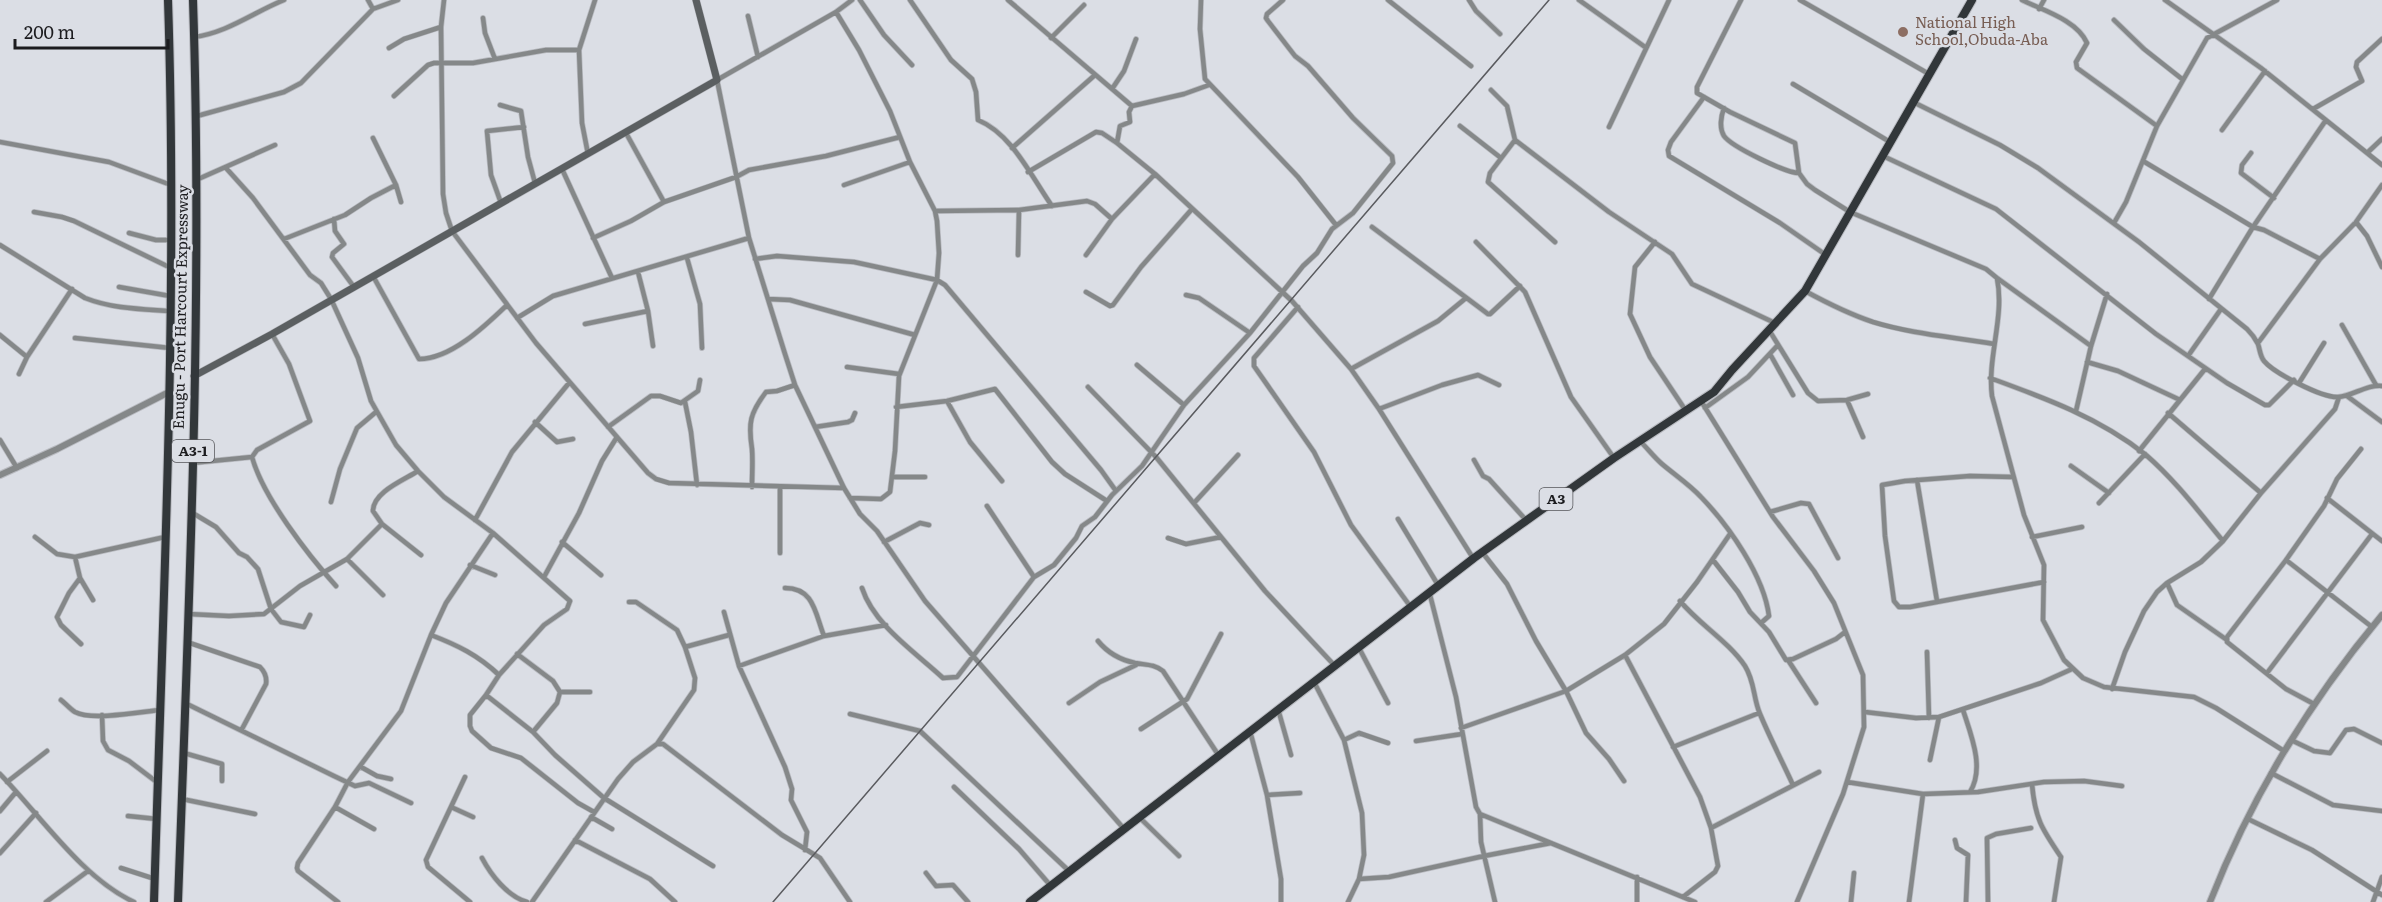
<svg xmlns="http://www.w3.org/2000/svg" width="2382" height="902" viewBox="0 0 2382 902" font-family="Literata,serif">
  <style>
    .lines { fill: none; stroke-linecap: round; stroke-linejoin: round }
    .minor-casing { stroke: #b9bbc1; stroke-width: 6 }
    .tertiary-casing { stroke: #b9bbc1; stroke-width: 8 }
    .secondary-casing { stroke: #b9bbc1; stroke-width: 8 }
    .trunk-casing { stroke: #b9bbc1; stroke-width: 10 }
    .minor { stroke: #858889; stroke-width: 4.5 }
    .tertiary { stroke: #858889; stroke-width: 6 }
    .secondary { stroke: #5b5f61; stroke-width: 7 }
    .trunk { stroke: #32373a; stroke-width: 8 }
    .rail { stroke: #5a5b5f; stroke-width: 1.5 }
    .education-dot { fill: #8d6e63; stroke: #dbdee5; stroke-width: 2 }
    .labels { text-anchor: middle; stroke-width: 5; stroke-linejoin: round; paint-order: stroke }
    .shield { fill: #dbdee5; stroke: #55565a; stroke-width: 1.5 }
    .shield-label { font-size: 14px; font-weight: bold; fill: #1c1c1f }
    .education-label { font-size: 15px; fill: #785e54; stroke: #dbdee5; text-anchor: start }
    .street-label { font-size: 15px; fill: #1c1c1f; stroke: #dbdee5 }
  </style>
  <rect width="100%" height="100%" fill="#dbdee5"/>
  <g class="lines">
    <g class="minor-casing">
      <path id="minor" d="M368,0L373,9
        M444,0L441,27L443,194L446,213L452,231L536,343L648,473L656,479L669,483L844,488
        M852,0L836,12L717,80L749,238L785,354L795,385L844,488L860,514L877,531L925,601L1125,830
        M860,0L884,35L912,65
        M910,0L951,60L972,79L976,92L978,120C1012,134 1031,176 1052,206
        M1008,0L1132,106L1184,94L1209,85
        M1201,0L1200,29L1205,79L1298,177L1336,225
        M1388,0L1471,66
        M1469,0L1476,11L1500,34
        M1579,0L1645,47
        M1741,0L1697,87V93L1730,112L1795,143L1799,173L1807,184L1815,190L1850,212L1986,269L1997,278C2005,317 1987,357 1992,396L2024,515L2044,565L2043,620L2064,660L2083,678L2104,687L2194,697L2216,708L2284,751
        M1800,0L1929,74
        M2022,0C2042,10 2077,20 2087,43L2076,62L2077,68L2157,126
        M2165,0L2261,68L2382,165
        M2039,9L2044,0
        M836,12L859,50L890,111L910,162L935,211L937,221L939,253L937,280L899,376L895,451L890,492L881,499L850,498
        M748,16L758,57
        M483,18L485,33L495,59
        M2114,20L2144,49L2182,79
        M194,37C227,33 254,12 284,0
        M1051,38L1084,5
        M389,48L404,39L441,27
        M579,50L595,0
        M1793,84L1890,142
        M1112,89L1124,71L1136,39
        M1491,90L1507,106L1515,140L1609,212L1672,254L1692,284L1775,323
        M394,96L428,65L434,63H473L546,50H579L582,123L588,154
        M1704,97L1671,142L1668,150L1669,156L1780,223L1826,255
        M1913,102L2000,145L2038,168L2139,242L2247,329C2251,333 2255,338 2258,344C2260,350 2260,356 2264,361C2274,373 2322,398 2338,397C2353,396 2367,384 2382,386
        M500,105L521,111L528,157L535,183
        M1724,108C1721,116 1719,128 1724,136C1732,147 1786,173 1799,173
        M2313,109L2362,81L2356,67L2357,62L2382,39
        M197,116L284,92L301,83L373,9L398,0
        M1460,126L1501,158
        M1609,127L1669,0
        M2222,130L2265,71
        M626,133L664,202
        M373,138L396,185L401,202
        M1515,140L1490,173L1488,182L1555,242
        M0,142L109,162L171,185
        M1117,143L1120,126L1130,122L1129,112L1132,106
        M1012,148L1095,75
        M2251,153L2242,165L2241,173L2274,198
        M2367,153L2382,139
        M1883,156L1996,209L2156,334L2227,383L2265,405H2269L2294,380
        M2143,161L2253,227L2264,230L2320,259
        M226,168L253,198L310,275L321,283L331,299L358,358L371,401L396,445L418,471L444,497L493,533L570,601L567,609L544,625L499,675
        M562,169L612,278
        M1028,172L1096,132L1102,133L1117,143L1155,174L1292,301L1351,369L1379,409L1473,558
        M196,180L275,145
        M844,185L910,162
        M501,203L491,175L487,131L524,127
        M935,211L1019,210L1087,201L1095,204L1112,219
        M34,212L62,217L74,221L171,268
        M334,219L335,231L344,244L333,253L332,257L354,287
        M2356,222L2367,236L2382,267
        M2114,223L2126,202L2157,126L2207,38L2277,0
        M1372,227L1488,314H1490L1520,286
        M129,233L156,240H170
        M593,238L631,221L664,202L736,177L749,170L826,156L900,137
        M284,239L345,215L371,198L396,185
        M1476,242L1525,292L1571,397L1614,458
        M1655,242L1635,267L1630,314L1650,357L1686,411
        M0,245L85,298C113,309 141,309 170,311
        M1018,255L1019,210
        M1086,255L1112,219L1155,174
        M687,258L700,304L702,348
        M755,259L777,256L854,262L937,280L945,285L1101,470L1116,491
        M638,272L648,311L653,346
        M373,276L419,359C451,359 485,326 507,305
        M1997,278L2091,346
        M119,287L170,296
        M1805,291C1827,303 1849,314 1873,322C1912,334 1954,337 1994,344
        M1086,292L1110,306L1113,305L1141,267L1192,209
        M1186,295L1199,298L1250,333
        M768,299L790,300L915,335
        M2209,299L2253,227L2326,120
        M1298,307L1254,358V366L1314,452L1351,525L1410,606
        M517,318L553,296L749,238
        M585,324L648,311
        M2342,325L2376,385
        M1769,330L1808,393L1818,401L1847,400L1868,394
        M0,335L27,357
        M75,338L170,348
        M2258,343L2320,259L2356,222L2382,185
        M1770,354L1793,395
        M2188,356L2221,309
        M2087,362L2118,371L2178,399
        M1137,365L1184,405
        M847,367L899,374
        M1351,369L1438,321L1466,298
        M19,374L27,357L72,289
        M1990,378C2045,398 2100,418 2146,455C2175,480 2199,512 2223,541
        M2299,383L2324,343
        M1088,387L1156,457L1265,591L1335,666
        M2347,396L2382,422
        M1847,400L1863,437
        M947,401L970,442L1002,481
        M1701,401L1773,517L1814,571L1834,603L1863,675L1864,727L1843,794L1797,902
        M685,402L691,432L697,485
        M896,407L947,401L995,389L1052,462L1065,474L1107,501
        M1705,408L1748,377L1777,346
        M1379,409L1442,385L1478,375L1499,385
        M2076,411L2091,346L2107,294
        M2168,413L2261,493
        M535,422L557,442L573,439
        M608,427L651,396H660L681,403L698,391L700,380
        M815,427L848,422L852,420L855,413
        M0,440L17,468
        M1640,441C1648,449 1654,457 1662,464C1675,475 1690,485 1701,497C1729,526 1764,576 1769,616L1761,623
        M2139,451L2205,369
        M252,457C263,497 308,555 336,586
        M1474,460L1483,476L1489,479L1526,520
        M192,463L252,457L257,450L310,421L289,364L272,334
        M2071,466L2109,493
        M418,471C404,480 373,492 373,511L382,524L421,555
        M893,477H925
        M2013,477L1970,476L1905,481L1882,485L1885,536L1894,601L1899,607H1910L2044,582
        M1917,480L1937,601
        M752,487C752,474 753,461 752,449C748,423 750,413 766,392L777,391L795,385
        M780,487V553
        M2327,498L2382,541
        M331,502L340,469L357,428L376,412
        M1194,503L1238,455
        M2099,503L2145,454
        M987,506L1034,577
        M191,512L216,527L239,553L247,557L258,569L271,609L281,622L304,627L310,615
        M1770,512L1801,503L1809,504L1838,558
        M1398,519L1438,585
        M475,520L512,452L569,383
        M35,537L57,554L75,557L165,537
        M2032,537L2082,527
        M1168,538L1186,544L1221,537
        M562,542L601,575
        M884,542L920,523L929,525
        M1482,552L1507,584L1536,641L1566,691L1586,733L1609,759L1624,781
        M75,557L80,578L93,600
        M347,559L383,595
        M1713,560L1738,592L1750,612L1769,632L1786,660L1793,659L1836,639L1845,632
        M2286,560L2372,627
        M470,565L495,575
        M544,577L579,513L602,461L617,437
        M80,578L69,593L57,617L61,625L81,644
        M2167,583L2177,605L2227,640
        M785,588C814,588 815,613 824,636
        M862,588C874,625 915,652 943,678L957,677L1034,577L1054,565L1076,538L1082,526L1095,517L1112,495L1142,466L1184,405L1250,333L1303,266L1317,253L1332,229L1353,213L1393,163L1392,156L1353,118L1308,66L1295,56L1268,21L1266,18L1267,14L1283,0
        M1429,591L1456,697L1476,807L1480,814L1695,902
        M1680,601C1700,625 1728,641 1745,666C1755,682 1753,698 1760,714C1770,738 1782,761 1793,785
        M629,602H636L677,630L685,647L695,678L694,690L657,744
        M724,612L739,666L785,767L792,789L791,800L807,832L805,850
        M188,614L229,616L264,614L300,586L347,559L382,524
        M431,635C457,645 478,655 499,675L486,695L533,732L555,755L604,798L713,866
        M1098,641C1107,652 1121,660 1135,663C1146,665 1154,664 1163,671L1219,756
        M187,642L260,667C265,672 267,677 266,684L242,729
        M685,647L729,635
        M1359,648L1388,703
        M1927,652L1929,718
        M517,654L553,681L560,692L557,703L533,732
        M1625,655L1700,797L1711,828L1718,866L1715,872L1683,897
        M1788,660L1816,703
        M739,666L824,636L886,625
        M2267,673L2372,534
        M1314,682L1344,740L1362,813L1364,855L1359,879L1348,902
        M2112,689L2125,652L2144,611L2157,592L2167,583L2201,562L2223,541L2261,493L2335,409L2339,397
        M560,692H590
        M486,695L470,715V726L472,731L491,748L521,758L578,803L594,812
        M61,700C65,703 70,709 75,712C91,721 141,712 160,710
        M185,703L334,776L355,786L369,783L411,803
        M1069,703L1100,682L1136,665
        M2314,704L2286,689L2227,642V637L2286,560L2324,506L2337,479L2361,449
        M1278,709L1291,755
        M1963,710C1971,735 1985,768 1970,792
        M1865,712L1916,718L1939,717L2041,683L2072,669
        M850,714L920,731L1069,871
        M102,715L103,741L108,750L129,761L158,783
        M1461,728L1566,691L1625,655L1664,624L1697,582L1730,534
        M1141,729L1187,699L1221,634
        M1250,731L1267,795L1281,879V902
        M1344,740L1359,733L1388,743
        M2291,740L2314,751L2330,753L2346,730L2354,729L2382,743
        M1416,741L1462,734
        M1673,747L1759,713
        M184,753L222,764V781
        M1930,760L1939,717
        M361,767L377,776L391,779
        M2271,773L2333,805L2382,811
        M0,774C40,815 82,878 134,902
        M465,777L426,860L428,867L470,902
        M7,782L47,751
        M1847,782L1923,794L1978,792L2044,782L2084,781L2122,786
        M2032,784C2035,819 2042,829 2061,857L2054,902
        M954,787L1019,849L1050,885
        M1267,795L1300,793
        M182,799L255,814
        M335,807L374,829
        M451,807L473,817
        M0,811L16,792
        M1480,814L1481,842L1495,902
        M128,816L157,819
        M591,817L612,829
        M1140,818L1179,856
        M2248,819L2312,850L2382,895
        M1711,828L1819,772
        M575,840L650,879L675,902
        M1955,840L1957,848L1968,855L1966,902
        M0,853L36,813
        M482,858C491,875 507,896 527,902
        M121,868L155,879
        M926,873L936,886L953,885L968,902
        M1637,877V902
        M1359,879L1389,877L1484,856L1551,843
        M46,902L88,871
        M338,902L298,871L297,868L298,863L335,807L348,782L401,711L431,635L446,603L493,533
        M532,902L618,779L633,762L657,744H663L782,835L820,858L850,902
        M1851,902L1854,873
        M1909,902L1923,794
        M1988,902L1987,838L1996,834L2031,828
        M2373,902L2382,877"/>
    </g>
    <g class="tertiary-casing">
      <path id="tertiary" d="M0,475L57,449L169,392
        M2210,902C2251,797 2310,701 2382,615"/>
    </g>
    <g class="secondary-casing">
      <path id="secondary" d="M194,376L272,334L717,80L696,0"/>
    </g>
    <g class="trunk-casing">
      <path id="trunk" d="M154,902C163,602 178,301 168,0
        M178,902C189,602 203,300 193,0
        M1030,902L1474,558L1614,458L1714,392L1732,370L1805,291L1972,0"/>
    </g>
    <use href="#minor" class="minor"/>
    <use href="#tertiary" class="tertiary"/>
    <use href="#secondary" class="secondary"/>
    <use href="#trunk" class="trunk"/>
    <path class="rail" d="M773,902L1549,0"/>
  </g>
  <circle class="education-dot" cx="1903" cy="32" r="6"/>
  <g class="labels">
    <g class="shield">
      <rect x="172" y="440" width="42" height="22" rx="4.5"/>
      <rect x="1539.5" y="488" width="33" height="22" rx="4.5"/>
    </g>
    <g class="shield-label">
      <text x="193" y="456">A3-1</text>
      <text x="1556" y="504">A3</text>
    </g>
    <g class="education-label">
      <text x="1915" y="28">National High<tspan x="1915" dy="17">School,Obuda-Aba</tspan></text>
    </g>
    <g class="street-label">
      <text transform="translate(181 307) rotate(-89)" y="5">Enugu - Port Harcourt Expressway</text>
    </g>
  </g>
  <path d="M15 39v9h153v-9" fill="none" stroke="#1c1c1f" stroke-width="3"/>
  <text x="24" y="39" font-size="18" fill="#1c1c1f" stroke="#dbdee5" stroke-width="4.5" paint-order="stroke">200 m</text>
</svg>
